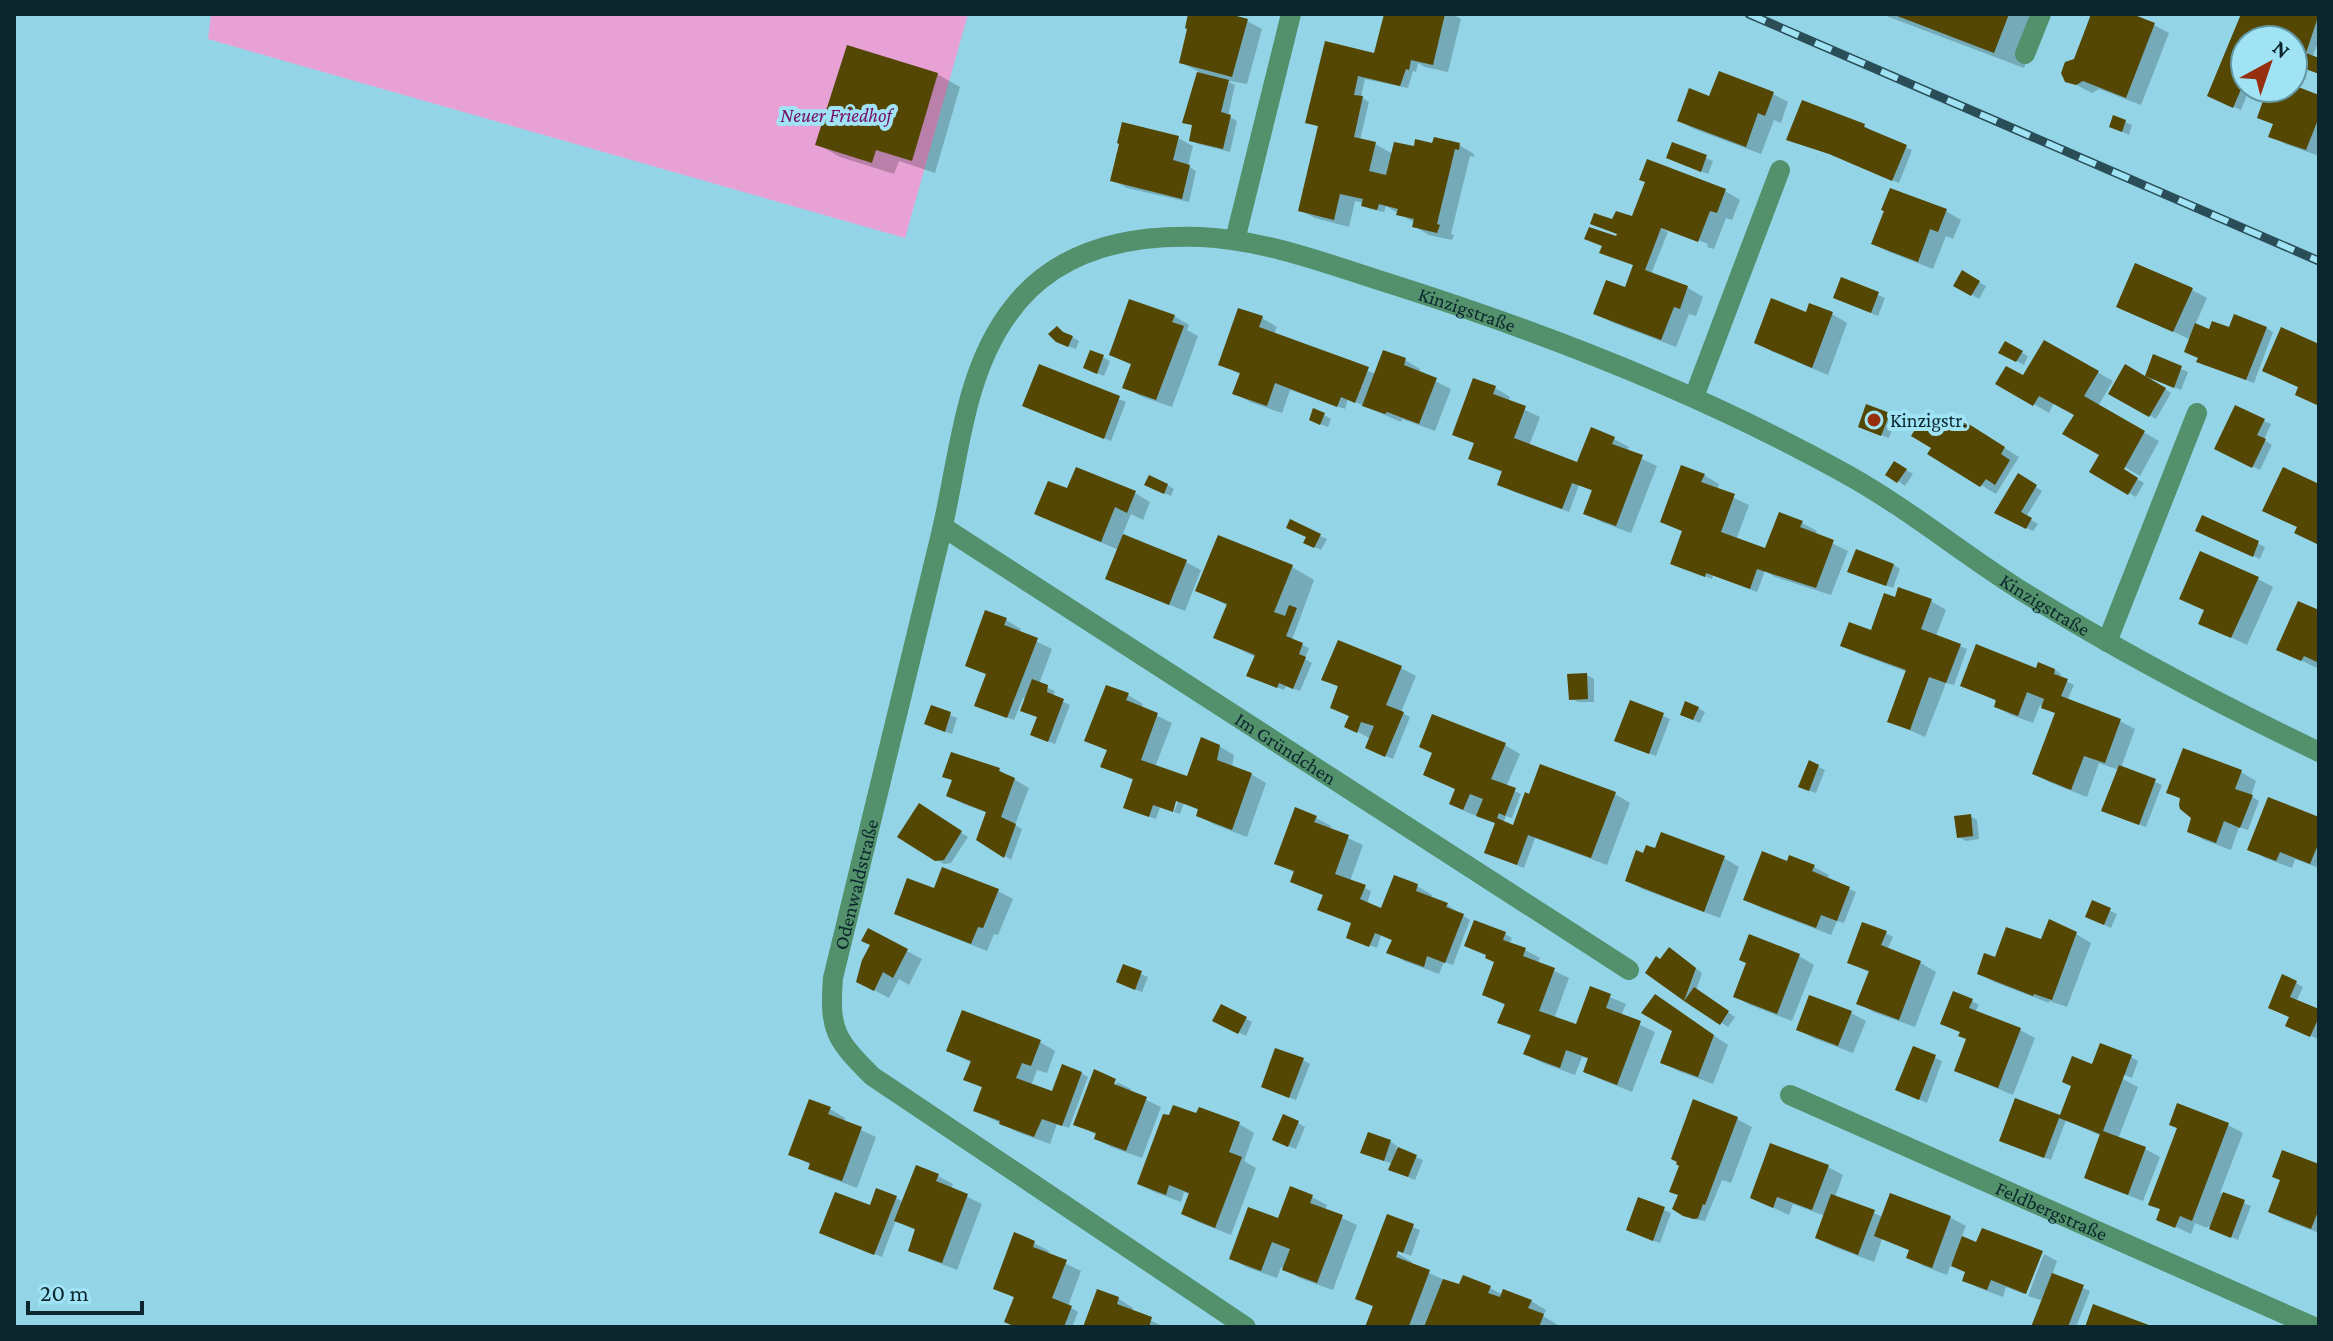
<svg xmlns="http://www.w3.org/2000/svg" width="2333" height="1341" viewBox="0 0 2333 1341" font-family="'Crimson Pro',serif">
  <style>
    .green { fill: #e8a1d5 }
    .shadow { fill: #0003 }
    .building { fill: #544704 }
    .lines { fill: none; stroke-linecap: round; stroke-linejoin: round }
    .minor { stroke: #53916c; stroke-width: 20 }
    .rail-casing { stroke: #2a4e57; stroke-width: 9 }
    .rail { stroke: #a0e3f5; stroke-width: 6; stroke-dasharray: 18; stroke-linecap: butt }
    .poi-dot { fill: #962f0e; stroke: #a0e3f5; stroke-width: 3 }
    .labels { text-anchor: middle; stroke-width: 8; stroke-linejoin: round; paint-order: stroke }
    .park-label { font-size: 20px; font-style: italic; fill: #760c65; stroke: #a0e3f5 }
    .street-label { font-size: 20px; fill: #0b272d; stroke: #a0e3f5 }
    .poi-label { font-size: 20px; fill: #0b272d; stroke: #a0e3f5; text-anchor: start }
  </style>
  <rect width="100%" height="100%" fill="#93d5e7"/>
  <path class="green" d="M211,14H968L905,238L208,39Z"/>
  <path class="shadow" d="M1191,14H1221L1247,21L1262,29L1247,84L1225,80L1235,85L1228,116L1237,121L1230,152L1198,144L1191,140L1194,126L1184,122L1199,72L1181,62Z
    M1386,14H1452L1461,19L1448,72L1425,67L1418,63L1416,72L1413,71L1408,88L1365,79L1361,97L1369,102L1360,140L1375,144L1393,154L1434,145H1459L1474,154V157L1470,156L1451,234L1454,235L1452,240L1429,235L1414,226L1415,223L1386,206L1384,212L1370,209L1363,205V203L1355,201L1349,227L1315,218L1300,210L1320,127L1308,122L1375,56Z
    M1881,14H2045L2024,68Z
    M2091,14H2127L2154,25L2169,33L2141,105L2099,89L2092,93L2067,80Z
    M2243,14H2319V40L2312,58L2319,60V74L2295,65L2293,70V40H2245V88L2293,87L2319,97V156L2285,144L2271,136L2275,124L2266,97L2249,90L2241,110L2217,99Z
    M937,74L960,87L935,173L899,161L894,174L840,157L817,144Z
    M1773,94L1788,102L1781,123L1774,120L1761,154L1694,129L1679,121L1711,99Z
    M2115,117L2132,125L2129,135L2118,130Z
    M1864,126L1871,130L1870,132L1912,150L1899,183L1838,157L1788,139Z
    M1178,138L1193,146L1188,166L1196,171L1189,202L1127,188L1112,180Z
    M1673,144L1713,161L1708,174L1675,161Z
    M1725,191L1740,200L1732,220L1726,218L1714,249L1707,247L1708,244L1653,222L1652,224L1668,232L1651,274L1688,288L1703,297L1696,316L1689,314L1676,347L1611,322L1596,313L1626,290L1635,268L1617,239L1619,234L1614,222H1642Z
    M1946,211L1961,220L1953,239L1946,236L1933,269L1889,252L1874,244Z
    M1963,273L1986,286L1979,299L1956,285Z
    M1842,280L1885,298L1878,316L1842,301Z
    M2192,290L2207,298L2195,325L2210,331L2266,328L2273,332L2254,383L2206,365L2191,340L2119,306Z
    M1807,314H1832L1847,323L1828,375L1771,351L1756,342Z
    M1174,316L1189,325L1187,330L1198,336L1172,407L1140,396L1125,387L1132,365L1112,355Z
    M1262,318L1277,327L1274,334L1376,374L1405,360L1420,369L1419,373L1451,389L1435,431L1402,419L1401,422L1348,399L1345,409L1290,390L1282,413L1250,402L1235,393L1241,375L1221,364Z
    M1057,328L1079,341L1076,349L1065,345Z
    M2282,330L2319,346V406L2297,395L2300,388L2265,370Z
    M2044,342L2113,381L2098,406L2159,441L2140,476L2111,459L2109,463L2144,483L2136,497L2091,471L2101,455L2076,415L2054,403L2049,413L1998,383L2024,378Z
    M2006,344L2028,356L2024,365L2001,352Z
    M1092,352L1110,361L1104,376L1092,371Z
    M2155,357L2188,372L2181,390L2153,378L2152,380L2171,393L2156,419L2111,393L2146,379Z
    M1040,367L1126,402L1111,441L1032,409Z
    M1495,388L1510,397L1508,402L1540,417L1529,446L1576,464L1614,439L1629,447L1627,452L1657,466L1631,533L1601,522L1586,513L1594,492L1579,485L1569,512L1514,492L1499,484L1504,473L1470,458L1475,444L1455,434Z
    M1867,407L1896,419L1889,438L1867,430Z
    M1324,415L1331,419L1328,427L1318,423Z
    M2264,421L2271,424L2264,440L2272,445L2260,470L2223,453Z
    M1968,425L2019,457L1996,494L1930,454Z
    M1895,463L1913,474L1905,486L1888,474Z
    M1704,475L1719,484L1717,490L1749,505L1736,540L1764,550L1802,523L1817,531L1815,535L1848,551L1831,595L1775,577L1765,571L1757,592L1713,575L1712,579L1679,567L1684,532L1662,521Z
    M2018,476L2042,491L2026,517L2038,524L2033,531L1996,513Z
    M1167,485L1174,489L1171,496L1153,488Z
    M1135,493L1150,502L1143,520L1131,514L1122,536L1186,562L1201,570L1185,611L1145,595L1119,550L1052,522L1037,513Z
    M2203,518L2265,547L2260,559L2205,534Z
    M1320,536L1327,539L1321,550L1312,546Z
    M1894,565L1900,569L1893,588L1857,575Z
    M1292,567L1314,580L1292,640L1309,648L1305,659L1312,663L1300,691L1286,686L1284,690L1256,679L1257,658L1215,637L1228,606L1197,590Z
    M2258,579L2273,587L2247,645L2201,623L2206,611L2181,599Z
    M1931,601L1946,610L1936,636L1967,649L1954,685L1946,683L1925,737L1889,721L1907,672L1857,653L1842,645L1872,633Z
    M2319,613V663L2317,668L2278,649Z
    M1006,620L1021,629L1019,633L1052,649L1039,684L1055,691L1053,697L1070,705L1055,744L1032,735L1039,717L1027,699L1023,698L1014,720L983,709L995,679L980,669V672L967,665Z
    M1401,668L1416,676L1401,712L1410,717L1393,759L1374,751L1371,739L1347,726L1350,717L1332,707L1340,688L1324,679Z
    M2037,670H2055L2061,674L2060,678L2074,685L2067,701L2120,721L2135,729L2121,768L2162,785L2146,827L2111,814L2119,770L2099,763L2087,797L2049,782L2034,773L2057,713L2040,705L2033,723L2011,715L1996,706L1998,702L1963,685Z
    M1587,675L1594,679V702H1578L1571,698Z
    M1128,695L1143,704L1141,708L1172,723L1155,767L1187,779L1219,746L1234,755L1232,767L1251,774L1266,783L1247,837L1213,824L1198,815L1200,811L1184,803L1180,814L1174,812L1179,799L1160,807L1156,819L1132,811L1135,781L1103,766L1108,751L1087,740Z
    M1631,702L1670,719L1656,756L1623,744Z
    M932,707L957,718L952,734L933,727Z
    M1698,708L1705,712L1700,723L1689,718Z
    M1505,745L1520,754L1506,787L1521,794L1512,818L1506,816L1503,823L1514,828L1615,794L1630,803L1607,865L1535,838L1524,868L1493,856L1497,824L1466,812L1451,803L1457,790L1426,774Z
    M2184,751L2241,772L2256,781L2251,796L2259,801L2248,830L2239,827L2231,850L2204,840L2189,831L2193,818L2182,800L2168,792Z
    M953,755L999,770L1029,788L1015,825L1022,829L1011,860L978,839L988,813L963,804L948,795L954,781L944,776Z
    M1810,763L1825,770L1816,793L1807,790Z
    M919,806L968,837L951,863L944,864L899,837Z
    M1970,816L1977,820L1979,839L1966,841L1959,837Z
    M1316,818L1331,826L1330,830L1363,845L1350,881L1371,891L1367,904L1383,911L1395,878L1417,886L1432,895L1431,899L1447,905L1470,920L1453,965L1444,962L1439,974L1404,961L1389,952L1393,941L1381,935L1377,948L1353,939V923L1325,896L1292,881L1295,873L1276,863Z
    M2319,819V868L2295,859L2292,868L2265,858L2250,849Z
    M1662,835L1724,858L1739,867L1720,918L1642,889L1627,880L1656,850Z
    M1788,864L1814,867L1829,875L1827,879L1856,892L1844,923L1837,921L1831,935L1761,908L1746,899Z
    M935,891H998L1013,899L998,935L994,934L987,951L911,921L896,913Z
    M2093,903L2117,914L2111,928L2094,920Z
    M1886,933L1893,937L1887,950L1921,963L1936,972L1915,1027L1873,1012L1858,1003L1870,973L1849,962Z
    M1505,934L1512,938L1509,944L1525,950L1540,958L1538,963L1569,978L1554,1019L1577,1027L1591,989L1626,1004L1621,1016L1655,1032L1632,1092L1600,1079L1585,1071L1589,1059L1582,1057L1575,1075L1540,1062L1525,1053L1532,1037L1500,1022L1506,1006L1484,994Z
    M2076,934L2091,943L2067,1007L2049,1001V1003L1994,982L1979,973L1996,959L2042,942Z
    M872,945L907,951L922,959L909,985L899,979L889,998L874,990Z
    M1676,953L1702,973L1696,991L1735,1017L1728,1027L1647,973L1661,961Z
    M1799,956L1814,965L1792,1021L1750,1005L1735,996Z
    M1124,967L1148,977L1142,992L1126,986Z
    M2296,983L2303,987L2296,1002L2319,1011L2318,1039L2295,1029L2292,1017L2277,1011Z
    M1972,1001L1979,1005L1975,1012L2020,1030L2035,1038L2013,1095L1972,1078L1957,1070L1968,1040L1962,1032L1949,1027Z
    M1222,1006L1252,1022L1246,1036L1222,1024Z
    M1851,1013L1866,1021L1853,1053L1813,1038L1798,1029Z
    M1695,1023L1728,1045L1713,1084L1678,1071L1663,1062L1675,1030Z
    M1040,1042L1055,1051L1047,1073L1037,1070L1031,1086L1053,1094L1081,1073L1088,1077L1069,1128L1057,1124L1050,1144L1017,1132L975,1110L983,1088L966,1079L972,1063L948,1051Z
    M1914,1049L1942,1061L1927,1103L1904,1093Z
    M2131,1057L2138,1061L2132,1078L2099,1065Z
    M2073,1059L2123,1079L2138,1087L2118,1139L2145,1149L2160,1157L2143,1201L2101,1185L2086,1177L2101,1136L2066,1120L2051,1160L2008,1144L2016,1101L2061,1118L2073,1086Z
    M1303,1060L1310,1064L1296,1100L1270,1090Z
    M1117,1082L1131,1089L1129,1092L1161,1107L1142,1158L1111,1147L1096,1138L1097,1135L1075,1124L1113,1094Z
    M830,1109L845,1118L844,1122L876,1137L857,1188L825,1176L810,1168L811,1165L791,1154Z
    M1737,1119L1752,1127L1731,1183L1722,1180L1705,1221L1692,1219L1675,1208Z
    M1298,1123L1305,1127L1296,1149L1281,1143Z
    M1239,1124L1254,1133L1244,1161L1256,1168L1231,1235L1198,1222L1183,1213L1190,1195L1184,1192L1181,1202L1154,1192L1139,1184Z
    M2228,1125L2243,1133L2220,1193L2251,1206L2238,1240L2208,1226L2207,1228L2195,1223L2191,1234L2159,1219L2162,1210L2150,1204Z
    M1369,1134L1391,1142L1397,1146L1396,1149L1423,1160L1415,1180L1398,1173L1393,1164L1369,1156Z
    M2319,1166V1233L2285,1220L2270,1212Z
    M1828,1167L1843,1175L1835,1197L1883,1217L1891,1195L1951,1218L1966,1226L1961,1238L1978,1245L2040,1252L2024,1294L2006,1287L2003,1297L1979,1288L1964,1280L1967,1272L1951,1264L1947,1275L1923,1266L1909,1257L1911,1251L1882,1239L1874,1262L1832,1246L1817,1237L1825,1216L1793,1204L1789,1215L1752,1198Z
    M938,1176L953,1184L951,1189L982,1204L957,1270L926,1258L911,1250L917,1231L896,1220L882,1257L829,1236L871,1207L878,1190L904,1202Z
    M1312,1197L1327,1205L1325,1210L1357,1225L1333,1290L1299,1278L1281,1267L1277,1278L1246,1267L1231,1258Z
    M1640,1199L1671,1213L1660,1243L1635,1234Z
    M1389,1217L1420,1230L1411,1256L1398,1251L1397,1253L1412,1262L1411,1265L1458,1286L1490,1288L1503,1295L1531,1301L1546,1310L1543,1316L1558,1325L1557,1327H1367L1375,1308L1358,1298Z
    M1034,1243L1049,1251L1048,1255L1081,1271L1068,1306L1078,1312L1072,1327H1016L1007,1322L1015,1298L995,1288Z
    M2044,1254L2057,1261L2052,1275L2090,1291L2076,1327H2033L2043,1301L2028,1296Z
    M1099,1292L1119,1299L1133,1308L1132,1312L1165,1327H1085Z"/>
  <path class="building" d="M1188,14H1229L1248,19L1232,77L1179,63L1187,29L1185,28Z
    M1384,14H1445L1433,65L1411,60L1409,70L1406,69L1400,86L1358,76L1354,95L1363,96L1354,137L1376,142L1369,171L1386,175L1394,142L1414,146L1415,139L1432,143L1434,137L1460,143L1459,150L1455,149L1437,224L1440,225L1437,233L1412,227L1414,219L1396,215L1398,209L1379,204L1377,210L1361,206L1363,199L1340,194L1334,220L1298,211L1318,126L1305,123L1325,41L1374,53Z
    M1892,14H2009L1994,53Z
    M2089,14H2132L2155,23L2126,98L2083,81L2076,85L2065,82L2061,73L2065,62L2074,59L2090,17Z
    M2241,14H2319L2306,53L2319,58V74L2293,64V40H2245V88L2242,87L2233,108L2207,96Z
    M847,45L938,73L912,161L876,150L872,163L815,145Z
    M1719,71L1774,92L1765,116L1758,113L1746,147L1677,121L1689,88L1709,96Z
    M1197,72L1229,80L1221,112L1231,115L1223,149L1189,141L1192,125L1182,123Z
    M2293,85L2319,95V117L2306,150L2268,137L2273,124L2257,118L2265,95L2246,88H2281L2287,90V88H2293Z
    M1802,100L1865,124L1864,127L1907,145L1892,181L1829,154L1786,140Z
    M2113,115L2126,120L2122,132L2109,127Z
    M1122,122L1179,136L1173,160L1190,165L1182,199L1110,181L1119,144L1117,143Z
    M1672,142L1707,155L1701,172L1666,158Z
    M1647,159L1726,189L1717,213L1710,211L1698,242L1661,228L1645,270L1688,286L1680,309L1674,307L1661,340L1593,314L1606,280L1625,287L1633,265L1599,253L1602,246L1584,239L1589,227L1616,236L1617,234L1590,224L1594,213L1612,219L1616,211L1632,216L1645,182L1639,180Z
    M1890,188L1947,209L1938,232L1930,229L1918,262L1871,244L1884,211L1881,210Z
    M2135,263L2193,288L2173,332L2116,307Z
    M1962,270L1980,281L1971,296L1953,286Z
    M1841,277L1879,292L1871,313L1833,298Z
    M1771,298L1806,312L1809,303L1833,312L1812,368L1754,343Z
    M1129,299L1175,315L1172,322L1184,326L1156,400L1122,388L1131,364L1109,355Z
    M1238,308L1263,316L1259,327L1369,367L1355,403L1341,397L1337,407L1275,383L1267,406L1232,394L1240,373L1218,365Z
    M2234,314L2267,327L2246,380L2196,362L2198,358L2184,352L2195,323L2209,329L2212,321L2229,327Z
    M1057,326L1063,332L1073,336L1068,347L1056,342L1048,334Z
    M2281,327L2319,344L2317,405L2295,395L2298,387L2262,371Z
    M2044,340L2099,371L2084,396L2145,431L2124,469L2138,478L2128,495L2089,472L2099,455L2062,434L2074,415L2039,396L2033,406L1995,384L2006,366L2023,375Z
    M2005,341L2023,351L2016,362L1998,353Z
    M1090,350L1104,355L1097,374L1083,368Z
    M1383,350L1406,358L1404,365L1437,378L1419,424L1387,412L1385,414L1362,406Z
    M2153,354L2182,366L2174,388L2145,376L2166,388L2149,417L2108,394L2125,364L2145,376Z
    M1039,364L1120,396L1104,439L1022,406Z
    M1473,378L1496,386L1493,394L1526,406L1514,438L1577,462L1591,427L1615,437L1612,444L1643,455L1616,526L1583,514L1592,490L1572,483L1562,509L1497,485L1502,471L1468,459L1474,443L1452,435Z
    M1866,404L1890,413L1881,436L1858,427Z
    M2235,405L2265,419L2257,435L2266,439L2252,468L2214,449Z
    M1313,408L1325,413L1320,425L1309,420Z
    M1953,414L2005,447L2001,454L2010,460L1995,485L1986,479L1980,487L1927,454L1931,448L1911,436L1922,418L1943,429Z
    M1894,461L1907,469L1897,483L1885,475Z
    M1681,465L1705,474L1701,482L1735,494L1721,532L1765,548L1779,512L1803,521L1800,527L1834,540L1816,588L1757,569L1750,589L1706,573L1705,577L1670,564L1682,531L1660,522Z
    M1076,467L1136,491L1127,513L1115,507L1101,542L1034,514L1048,481L1067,488Z
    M2283,467L2319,484V545L2294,533L2297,527L2262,511Z
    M2018,473L2037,485L2021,512L2032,518L2026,529L1994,513Z
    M1149,475L1168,484L1164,494L1144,485Z
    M2202,515L2259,541L2253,557L2195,531Z
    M1290,519L1321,534L1314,548L1303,543L1306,537L1286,528Z
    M1123,534L1187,560L1169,605L1105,579Z
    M1218,535L1293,565L1274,612L1285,616L1289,605L1297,608L1286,636L1303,643L1299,654L1306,657L1293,689L1279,683L1277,688L1246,676L1255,655L1213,638L1227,604L1195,591Z
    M1856,549L1894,564L1886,586L1847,572Z
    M2200,551L2259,577L2231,638L2198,624L2204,610L2179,599Z
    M1898,587L1932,599L1921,629L1961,644L1946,683L1929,677L1910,730L1887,722L1906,670L1840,646L1849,622L1871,630L1884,593L1895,597Z
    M2298,601L2319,610V663L2304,656L2301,661L2276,650Z
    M985,610L1007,618L1004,625L1038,638L1007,718L974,706L986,674L965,666Z
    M1338,640L1402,666L1386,705L1404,712L1385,757L1365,748L1374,726L1361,722L1357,733L1344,727L1349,716L1330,708L1338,686L1321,680Z
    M1976,644L2036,668L2038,662L2055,669L2054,674L2068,679L2061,696L2121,719L2105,763L2084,756L2071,790L2032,774L2055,713L2041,708L2044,699L2027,692L2018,716L1994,707L1996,700L1960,686Z
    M1587,673L1588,699L1569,700L1567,674Z
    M1032,679L1048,685L1047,692L1064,699L1048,742L1030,735L1037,717L1020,711Z
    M1106,685L1129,693L1126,700L1158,713L1141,760L1187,776L1201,737L1220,745L1217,760L1252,773L1232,830L1196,816L1198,809L1176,801L1173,812L1153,805L1149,817L1123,808L1133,779L1100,767L1107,750L1084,741Z
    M1630,700L1664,713L1649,754L1614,741Z
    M1685,701L1699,707L1693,720L1680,715Z
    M931,705L951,712L945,732L924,724Z
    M1432,714L1506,743L1491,779L1516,788L1505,816L1499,813L1497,818L1513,825L1525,792L1529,794L1540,764L1616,792L1591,858L1528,835L1517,865L1484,853L1495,823L1476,816L1483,799L1470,794L1463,810L1449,804L1455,789L1423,775L1432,753L1419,747Z
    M2183,748L2242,770L2235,789L2253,795L2240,828L2224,821L2216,843L2187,832L2191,818L2180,809L2179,805L2180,798L2166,793Z
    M951,752L1000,768L999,771L1015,778L1001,817L1016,824L1004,858L976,840L986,812L946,796L952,780L942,777Z
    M1809,760L1819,765L1809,791L1798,787Z
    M2119,765L2156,779L2139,825L2101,811Z
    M2268,797L2319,817V842L2310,864L2280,852L2276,861L2247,850Z
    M919,803L962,831L944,860L935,861L897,837Z
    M1295,807L1317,816L1314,822L1349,835L1335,874L1366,885L1360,899L1381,908L1394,875L1418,884L1416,891L1448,903L1446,907L1464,914L1445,963L1427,956L1424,967L1386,953L1392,940L1375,933L1369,947L1346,938L1351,923L1317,910L1323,895L1290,882L1294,871L1274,864Z
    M1971,814L1973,836L1957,838L1954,816Z
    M1661,832L1725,856L1704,912L1625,881L1636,850L1643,853L1646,845L1655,848Z
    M1762,851L1787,861L1789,855L1815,865L1812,871L1850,887L1837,921L1821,915L1816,928L1743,900Z
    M942,867L999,889L983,928L978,927L971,944L894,914L907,878L934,888Z
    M2092,900L2111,908L2104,925L2085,917Z
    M2049,919L2077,932L2052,1000L2034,994L2033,996L1977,974L1984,953L1995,957L2006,927L2041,939Z
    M1474,920L1506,932L1503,940L1526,948L1523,956L1555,968L1539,1011L1576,1024L1590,986L1611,994L1606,1008L1641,1021L1617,1085L1583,1072L1588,1058L1566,1050L1560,1068L1523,1054L1531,1035L1497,1023L1505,1004L1482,995L1494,962L1485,958L1486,955L1464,946Z
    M1862,922L1887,931L1881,945L1921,961L1899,1020L1856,1004L1869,971L1847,963Z
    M868,928L908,949L893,978L883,972L874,991L856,982L862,960L870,945L861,941Z
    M1749,934L1800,954L1777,1014L1733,997L1746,963L1739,960Z
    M1669,947L1696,968L1684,1001L1645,973L1656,956L1660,959Z
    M1123,964L1142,971L1135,990L1116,982Z
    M2282,974L2297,981L2290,997L2319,1009V1017L2310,1037L2285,1026L2289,1017L2268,1008Z
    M1694,987L1729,1011L1720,1025L1684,1001Z
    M1953,991L1973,999L1969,1008L2021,1028L1998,1088L1954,1071L1966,1039L1958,1036L1960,1032L1940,1024Z
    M1655,994L1714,1035L1698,1077L1660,1063L1672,1031L1641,1013Z
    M1809,995L1852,1011L1838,1046L1796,1030Z
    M1221,1004L1247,1017L1238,1034L1212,1021Z
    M962,1010L1041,1040L1031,1066L1022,1063L1016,1078L1052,1091L1062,1064L1082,1072L1062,1126L1042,1119L1034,1137L999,1124L1000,1121L973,1111L982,1087L963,1080L971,1061L946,1051Z
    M2100,1043L2132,1055L2103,1131L2146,1147L2128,1195L2084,1178L2100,1134L2059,1118L2044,1158L1999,1141L2015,1098L2060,1115L2071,1086L2062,1082L2072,1056L2092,1064Z
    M1913,1046L1936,1055L1919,1100L1895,1090Z
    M1275,1048L1304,1058L1289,1098L1261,1087Z
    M1094,1069L1116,1079L1114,1084L1147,1097L1126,1151L1094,1139L1096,1133L1073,1125Z
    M809,1099L831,1107L828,1114L862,1127L842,1181L808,1169L810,1163L788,1155Z
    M1693,1099L1738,1117L1705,1205L1703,1204L1698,1218L1694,1219L1683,1216L1672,1209L1678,1195L1669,1192L1679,1166L1676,1164L1677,1162L1671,1159Z
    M2177,1103L2229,1123L2192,1221L2180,1216L2175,1228L2156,1220L2160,1209L2148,1205L2177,1128L2169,1125Z
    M1173,1105L1196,1113L1199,1107L1240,1122L1229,1152L1242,1157L1215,1228L1181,1214L1189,1193L1169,1185L1166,1195L1137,1184L1163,1114L1169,1115Z
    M1283,1114L1299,1121L1288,1147L1272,1140Z
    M1368,1132L1391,1140L1384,1161L1360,1153Z
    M1770,1143L1829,1165L1812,1210L1777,1197L1773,1208L1750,1198Z
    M1398,1147L1417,1155L1408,1177L1388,1170Z
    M2282,1150L2319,1164V1209L2311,1229L2268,1212L2280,1180L2272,1177Z
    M916,1165L939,1174L936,1181L968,1194L942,1263L908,1251L915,1229L894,1221Z
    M1290,1186L1313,1195L1310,1203L1343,1215L1317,1283L1282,1270L1290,1249L1272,1242L1261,1271L1229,1259L1248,1207L1278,1218Z
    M876,1188L897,1196L874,1255L819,1233L835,1192L870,1205Z
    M2223,1192L2245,1200L2231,1238L2209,1229Z
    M1890,1193L1951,1216L1932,1268L1906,1258L1909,1250L1874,1236Z
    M1831,1194L1875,1210L1858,1255L1815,1238Z
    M1638,1197L1665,1207L1653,1241L1626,1230Z
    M1387,1214L1414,1224L1403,1253L1398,1251L1396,1257L1430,1270L1409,1326L1365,1327L1373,1306L1355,1299Z
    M1982,1228L2043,1251L2026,1294L1991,1280L1987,1290L1962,1281L1965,1272L1951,1266L1962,1236L1976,1242Z
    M1014,1232L1035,1241L1033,1247L1067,1260L1052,1298L1072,1306L1064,1327H1016L1004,1322L1014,1297L993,1289Z
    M2052,1273L2084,1285L2068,1327H2031Z
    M1463,1275L1491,1286L1488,1293L1500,1297L1503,1289L1532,1300L1528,1308L1544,1314L1539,1327H1424L1443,1279L1459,1284Z
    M1097,1289L1119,1297L1117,1304L1152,1317L1149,1327H1083Z
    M2093,1304L2154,1327H2085Z"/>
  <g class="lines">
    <g class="minor">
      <path d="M2025,54L2041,14"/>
      <path d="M1235,240L1291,14"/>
      <path d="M1694,397L1780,170"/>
      <path id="s1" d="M943,527L1629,970"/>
      <path d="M2107,642L2197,413"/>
      <path id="s2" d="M1790,1095L2314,1327"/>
      <path id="s3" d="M1246,1327L872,1076C835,1039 829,1030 833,978C869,831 905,684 940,538C959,462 962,377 1009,313C1054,250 1127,234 1201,237C1265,240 1328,264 1388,283C1546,333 1701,393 1846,474C1909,509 1964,555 2025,593C2120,652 2219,704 2319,752"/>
    </g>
    <g class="rail-casing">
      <path id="rail" d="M1749,14L2319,261"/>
    </g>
    <use href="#rail" class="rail"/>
  </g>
  <circle class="poi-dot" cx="1874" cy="420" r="8"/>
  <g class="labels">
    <g class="park-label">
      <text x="836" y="122">Neuer Friedhof</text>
    </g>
    <g class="street-label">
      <text dy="7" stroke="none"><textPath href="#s3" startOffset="1744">Kinzigstraße</textPath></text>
      <text dy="7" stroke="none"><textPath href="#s3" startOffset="2396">Kinzigstraße</textPath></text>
      <text dy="7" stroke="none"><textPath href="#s1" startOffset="408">Im Gründchen</textPath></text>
      <text dy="7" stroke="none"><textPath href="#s3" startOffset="658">Odenwaldstraße</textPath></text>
      <text dy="7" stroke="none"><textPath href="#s2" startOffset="286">Feldbergstraße</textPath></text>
    </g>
    <g class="poi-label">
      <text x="1890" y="427">Kinzigstr.</text>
    </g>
  </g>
  <rect width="2333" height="1341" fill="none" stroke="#0b272d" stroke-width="32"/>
  <g transform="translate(2269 64) rotate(40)"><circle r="38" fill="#a0e3f5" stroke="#6498a5" stroke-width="2"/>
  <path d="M0-6L14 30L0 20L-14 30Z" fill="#962f0e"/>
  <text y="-12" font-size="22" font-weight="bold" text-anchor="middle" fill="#0b272d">N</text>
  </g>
  <path d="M28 1301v12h114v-12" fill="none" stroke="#0b272d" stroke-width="4"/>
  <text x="40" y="1301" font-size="24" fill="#0b272d" stroke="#a0e3f5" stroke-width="6" paint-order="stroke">20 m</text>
</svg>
